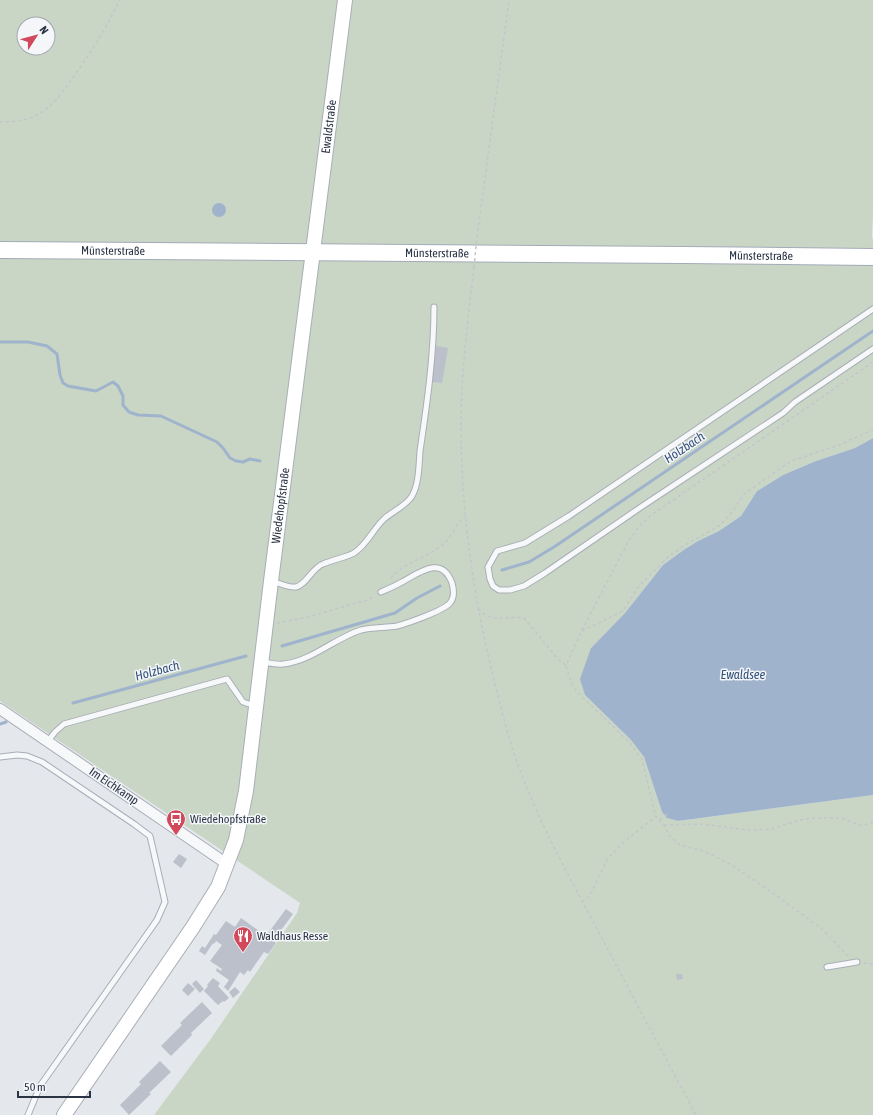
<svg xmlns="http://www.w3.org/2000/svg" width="873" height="1115" viewBox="0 0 873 1115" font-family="'Asap Condensed',sans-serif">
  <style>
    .green { fill: #c9d6c5; fill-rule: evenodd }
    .water { fill: #9fb4cc }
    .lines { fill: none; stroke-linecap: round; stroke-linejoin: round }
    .stream { stroke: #9fb4cc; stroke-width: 3 }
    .building { fill: #bbc0ca }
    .lane-casing { stroke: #a9aeb7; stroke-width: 7 }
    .street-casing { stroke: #a9aeb7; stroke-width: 12 }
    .secondary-casing { stroke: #a9aeb7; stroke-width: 16 }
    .primary-casing { stroke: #a3abb8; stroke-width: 18 }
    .path { stroke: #c2c5cb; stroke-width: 1.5; stroke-dasharray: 3 3; stroke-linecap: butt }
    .lane { stroke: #f7f8fa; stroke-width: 5 }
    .street { stroke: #f7f8fa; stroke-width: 10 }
    .secondary { stroke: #fff; stroke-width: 14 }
    .primary { stroke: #fff; stroke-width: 16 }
    .path-bridge { stroke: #c2c5cb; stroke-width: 1.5; stroke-dasharray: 3 3; stroke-linecap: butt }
    .labels { text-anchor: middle; stroke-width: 3; stroke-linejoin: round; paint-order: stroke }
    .street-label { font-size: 12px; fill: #2b3445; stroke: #f4f6f9 }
    .poi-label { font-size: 12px; fill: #2b3445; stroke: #f4f6f9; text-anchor: start }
    .water-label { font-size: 13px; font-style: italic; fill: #34527a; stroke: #f4f6f9 }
  </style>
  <rect width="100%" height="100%" fill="#e4e7ec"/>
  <path class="green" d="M0,0H873V212L872,236L873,241V438L855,448L816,461L783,475L757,491L741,516L719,531L698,541L685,549L663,565L625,613L591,648L585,695L631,740L644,757L662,812L667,818L678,821L873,795V1115H154L210,1040L297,913L300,903L0,701ZM24,24H48V48H24Z"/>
  <path class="water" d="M212 210a7 7 0 1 1 14 0a7 7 0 1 1-14 0Z
    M873,438V795L678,821L667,818L662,812L644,757L631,740L585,695L580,679L591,648L625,613L663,565L685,549L698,541L719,531L741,516L757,491L783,475L816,461L855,448Z"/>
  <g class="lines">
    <path class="stream" d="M0,342H28L47,346L57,354L60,375L63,383L68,386L96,391L113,382L118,386L123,396V405L129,412L138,415L161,416L217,442L223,448L230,458L236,461L243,462L250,459L260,461
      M502,570L529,562L554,547L873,331
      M282,646L395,613L417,598L440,586
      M73,703L246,656
      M0,724L6,722"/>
  </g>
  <path class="building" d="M436,346L448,348L442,383L431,382Z
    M179,854L187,859L181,868L173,862Z
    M286,909L293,914L279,933L280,934L276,939L274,938L272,940L276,943L268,954L264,952L250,972L248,970L244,975L240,972L228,991L224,987L229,980L216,971L217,968L221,971L222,969L210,961L222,945L216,941L214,944L213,943L205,955L199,951L202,946L205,948L214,934L216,935L226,921L235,927L241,918L266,936Z
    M676,974H682L683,979L677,980Z
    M213,978L220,983L218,986L229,998L224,1002L223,1001L218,1005L204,991L208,986L207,985Z
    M196,980L204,989L200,993L192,984Z
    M188,983L195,989L188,996L182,990Z
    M235,987L240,992L233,998L229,992Z
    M202,1002L212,1013L191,1033L192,1035L171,1056L161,1046L182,1025L180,1023Z
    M160,1061L171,1072L149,1093L151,1094L129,1115L120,1105L141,1084L139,1082Z"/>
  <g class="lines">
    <g class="lane-casing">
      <path id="lane" d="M873,309L569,516L525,543L497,551L488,567L490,579L493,586L499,590H510L524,586L545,573L641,507L783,413L795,402L873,349
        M272,581C279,583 288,588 296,587C306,585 312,568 323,564C332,560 347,557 354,553C367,545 373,529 384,519C393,511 406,506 412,496C419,484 419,465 420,451C427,404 434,355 434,307
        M262,662C269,663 277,665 283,664C310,662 335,638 361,630C372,627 385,628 397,626C408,623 443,611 450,603C455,597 454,590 452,583C442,555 420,572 402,582C395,586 388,589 381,592
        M48,741L55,732L64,724L227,679L243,702L255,706
        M0,757L17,755L27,756L42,762L134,824L150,836L165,902L157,920L150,930L40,1086L28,1115
        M827,967L857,962"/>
    </g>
    <g class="street-casing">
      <path id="street" d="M0,709L227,864"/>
    </g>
    <g class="secondary-casing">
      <g id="secondary">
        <path id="s1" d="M64,1115L193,927L218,887L236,840L246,791L271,581L345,0"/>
      </g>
    </g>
    <g class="primary-casing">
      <g id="primary">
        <path id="s2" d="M0,250L683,255L873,257"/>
      </g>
    </g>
    <path class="path" d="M0,122C11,122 22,121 33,117C50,110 62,93 72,79C91,53 105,29 120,0
      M477,237L509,0
      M474,267C468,320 461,372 461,425C461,513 474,602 496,688C504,720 512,752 525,783C546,836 574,886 601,936C632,996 664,1055 696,1115
      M391,578C405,562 426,558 441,546C452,538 455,524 465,516
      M478,609C486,617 495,619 505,618C512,618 518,616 525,619L557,658L566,666
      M277,623L308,617L367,600L375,596
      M582,631L623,611L639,586L669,556L685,545L719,526L730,515L744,494L791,461L839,445L873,430
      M660,820L668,813
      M664,825L701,824L749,830L772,829L799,820L815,818H832L844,819L859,825H865L873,822
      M582,902L589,897L608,858L623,843L646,824L656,817
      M848,956L822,929L773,893L732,865L713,855L700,850L680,845L669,835L664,825L656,817L654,810L642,759L629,742L576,691L571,682L566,666L581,632L629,540L638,528L650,516L873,362
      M864,963L873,964"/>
    <use href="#lane" class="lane"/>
    <use href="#street" class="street"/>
    <use href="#secondary" class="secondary"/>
    <use href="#primary" class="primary"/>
    <path class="path-bridge" d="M474,267L477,237"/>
  </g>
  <defs>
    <g id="bus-pin" transform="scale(1)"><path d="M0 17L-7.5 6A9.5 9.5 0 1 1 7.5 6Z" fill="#d1495b" stroke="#f4f6f9"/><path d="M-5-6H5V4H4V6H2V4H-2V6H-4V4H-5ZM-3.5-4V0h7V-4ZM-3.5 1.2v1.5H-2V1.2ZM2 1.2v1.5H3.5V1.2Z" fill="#fff"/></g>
    <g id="restaurant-pin" transform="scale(1)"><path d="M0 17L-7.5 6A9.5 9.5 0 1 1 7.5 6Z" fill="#d1495b" stroke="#f4f6f9"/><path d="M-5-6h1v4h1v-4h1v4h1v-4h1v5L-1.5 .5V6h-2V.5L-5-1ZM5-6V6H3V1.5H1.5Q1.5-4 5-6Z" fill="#fff"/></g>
  </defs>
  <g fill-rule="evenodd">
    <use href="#bus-pin" x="176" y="819"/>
    <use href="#restaurant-pin" x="243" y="936"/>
  </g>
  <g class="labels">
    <g class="street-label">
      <text dy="4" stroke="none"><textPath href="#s1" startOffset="1045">Ewaldstraße</textPath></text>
      <text dy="4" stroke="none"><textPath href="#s2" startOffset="113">Münsterstraße</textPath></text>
      <text dy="4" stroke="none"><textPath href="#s2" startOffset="437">Münsterstraße</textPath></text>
      <text dy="4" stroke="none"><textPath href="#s2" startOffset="761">Münsterstraße</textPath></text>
      <text dy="4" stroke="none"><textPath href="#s1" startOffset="663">Wiedehopfstraße</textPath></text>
      <text transform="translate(114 786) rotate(34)" y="4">Im Eichkamp</text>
    </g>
    <g class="poi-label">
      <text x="190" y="823">Wiedehopfstraße</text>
      <text x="257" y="940">Waldhaus Resse</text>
    </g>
    <g class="water-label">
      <text transform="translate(684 447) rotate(-34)" y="5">Holzbach</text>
      <text transform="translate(157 670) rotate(-15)" y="5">Holzbach</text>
      <text x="743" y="679">Ewaldsee</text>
    </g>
  </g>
  <g transform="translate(36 36) rotate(54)"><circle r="19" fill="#f4f6f9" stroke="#a4a8b1"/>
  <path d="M0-3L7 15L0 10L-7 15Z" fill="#d1495b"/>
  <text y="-6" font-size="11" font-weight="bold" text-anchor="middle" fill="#2b3445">N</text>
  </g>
  <path d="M18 1091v6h72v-6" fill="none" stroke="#2b3445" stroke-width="2"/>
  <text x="24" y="1091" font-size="12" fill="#2b3445" stroke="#f4f6f9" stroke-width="3" paint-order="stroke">50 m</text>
</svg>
